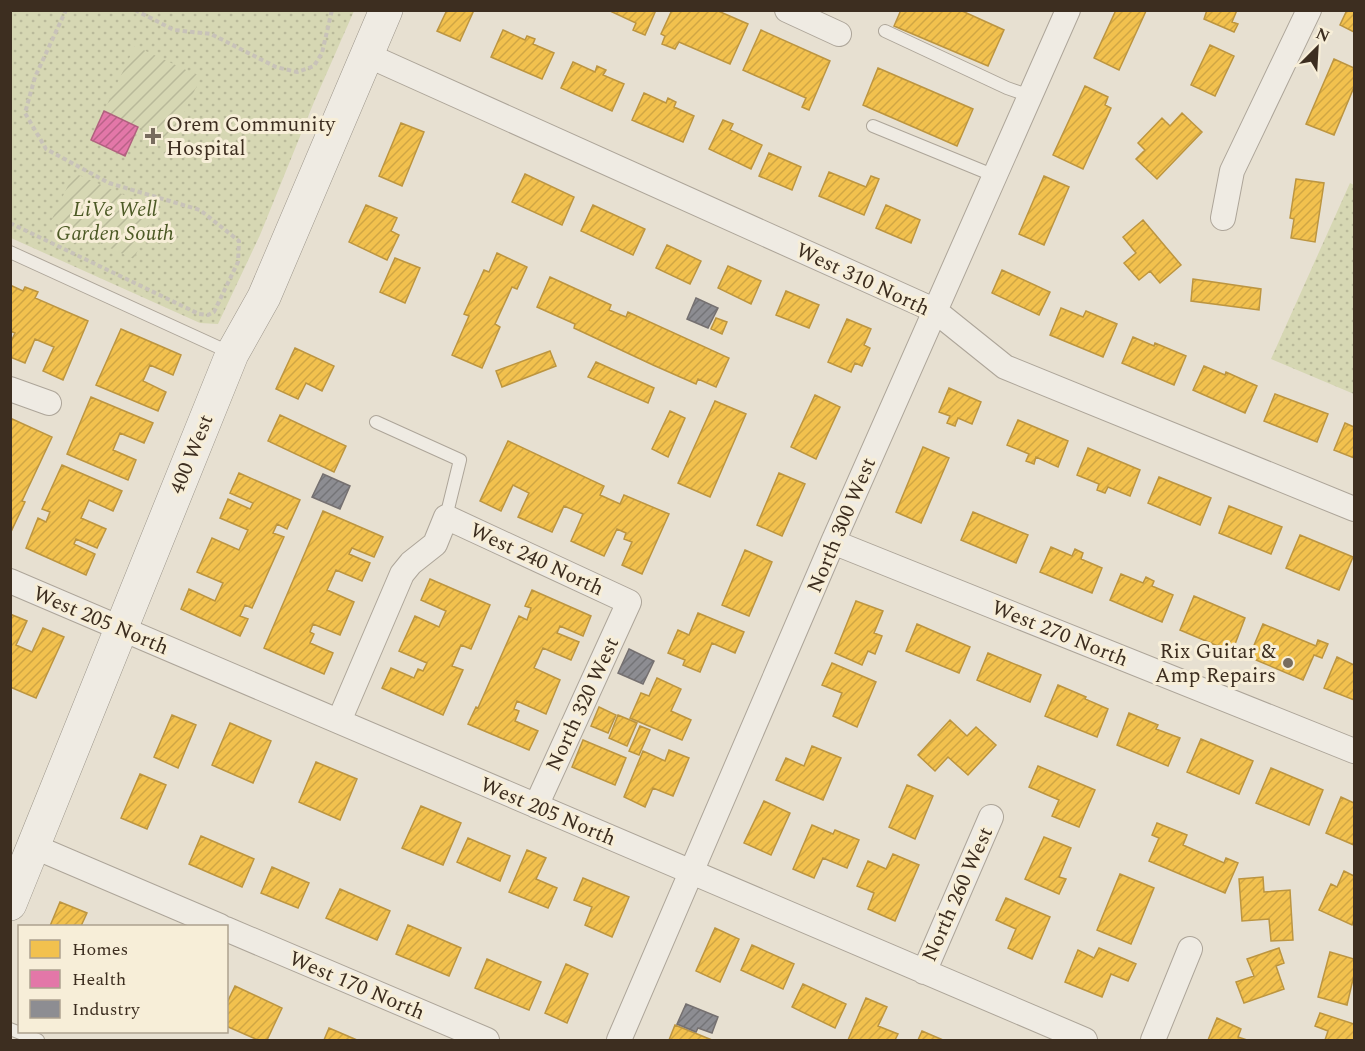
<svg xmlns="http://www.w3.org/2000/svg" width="1365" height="1051" viewBox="0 0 1365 1051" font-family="Spectral,serif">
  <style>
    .grass { fill: url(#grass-dots) }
    .garden { fill: url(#garden-furrows) }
    .homes { fill: url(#homes-hatch); stroke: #bc9540; stroke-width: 1.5 }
    .health { fill: url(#health-hatch); stroke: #b1617f; stroke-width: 1.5 }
    .industry { fill: url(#industry-hatch); stroke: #757070; stroke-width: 1.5 }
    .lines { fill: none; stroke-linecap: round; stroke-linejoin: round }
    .service-casing { stroke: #ada599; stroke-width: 14 }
    .minor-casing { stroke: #ada599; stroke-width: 26 }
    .secondary-casing { stroke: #9c958a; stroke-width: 34 }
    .path { stroke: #c8c2b9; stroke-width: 4; stroke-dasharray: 4.5 3; stroke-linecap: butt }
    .service { stroke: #efebe3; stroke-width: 12 }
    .minor { stroke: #efebe3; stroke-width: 24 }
    .secondary { stroke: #efebe3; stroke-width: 33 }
    .poi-dot { fill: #786c5e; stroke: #f7eed8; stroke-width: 2 }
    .labels { text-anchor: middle; stroke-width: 6; stroke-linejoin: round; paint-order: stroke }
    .poi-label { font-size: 21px; fill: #3d2e20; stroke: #f7eed8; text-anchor: start }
    .park-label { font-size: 21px; font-style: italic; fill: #4d5a26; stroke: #f7eed8 }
    .street-label { font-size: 21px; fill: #3d2e20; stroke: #f7eed8 }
  </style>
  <defs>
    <pattern id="grass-dots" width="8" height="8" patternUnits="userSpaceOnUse" patternTransform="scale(1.5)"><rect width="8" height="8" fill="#d6d7b3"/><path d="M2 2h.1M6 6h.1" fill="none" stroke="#b9b99a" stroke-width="1.8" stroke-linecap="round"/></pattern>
    <pattern id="garden-furrows" width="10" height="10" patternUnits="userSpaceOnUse" patternTransform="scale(1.5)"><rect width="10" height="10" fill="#d6d7b3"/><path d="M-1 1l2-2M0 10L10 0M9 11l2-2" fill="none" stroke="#b9b99a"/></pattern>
    <pattern id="homes-hatch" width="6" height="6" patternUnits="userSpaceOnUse" patternTransform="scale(1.5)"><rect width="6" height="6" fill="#f2c14e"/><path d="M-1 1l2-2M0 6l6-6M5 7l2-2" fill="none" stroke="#d0a644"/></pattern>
    <pattern id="health-hatch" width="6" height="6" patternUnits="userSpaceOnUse" patternTransform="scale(1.5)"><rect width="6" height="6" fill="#e377a8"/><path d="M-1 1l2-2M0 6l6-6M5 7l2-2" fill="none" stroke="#b96288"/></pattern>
    <pattern id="industry-hatch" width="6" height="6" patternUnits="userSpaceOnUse" patternTransform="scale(1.5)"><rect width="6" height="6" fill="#8d8d92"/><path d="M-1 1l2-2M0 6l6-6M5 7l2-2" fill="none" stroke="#747477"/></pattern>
  </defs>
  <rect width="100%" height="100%" fill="#e7e0d1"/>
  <path class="grass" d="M11,11H354L314,102L260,235L218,324L200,323L11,238Z
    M1350,183L1354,185V394L1271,359Z"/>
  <path class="garden" d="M135,46L201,77L170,142L104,111Z
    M74,173L156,209L134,259L51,221Z"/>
  <path class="homes" d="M447,10H474L460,41L437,31Z
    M608,10H656L645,35L633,30L636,23Z
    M672,10H716L748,24L730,64L679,42L675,49L662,44L665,36L661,34Z
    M901,10H960L1004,30L988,66L894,26Z
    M1116,10L1146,11L1119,70L1094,58Z
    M1207,10H1237L1232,22L1238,24L1234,32L1204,19Z
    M1347,10H1354V32L1340,25Z
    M503,30L525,40L527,36L535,39L533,44L554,53L542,79L491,57Z
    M761,30L830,61L809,110L802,107L806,98L743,70Z
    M1210,45L1234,56L1215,96L1191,85Z
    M1334,59L1354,68V87L1334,135L1306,124Z
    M573,62L595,72L597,66L606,70L603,75L624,84L612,111L561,88Z
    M878,68L973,109L957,146L863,105Z
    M1085,86L1108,97L1105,105L1111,108L1083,169L1053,155Z
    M644,93L666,103L668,98L676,102L674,107L694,116L683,142L632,120Z
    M1182,113L1202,132L1157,179L1136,159L1145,150L1138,143L1162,118L1170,126Z
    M723,120L733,124L730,130L762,145L751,169L709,149Z
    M401,123L424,132L402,186L379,176Z
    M769,153L801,167L792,190L759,176Z
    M829,172L866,187L871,176L879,179L864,215L819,196Z
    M525,174L574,197L562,225L512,202Z
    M1044,176L1069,187L1044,245L1019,234Z
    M1296,179L1324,183L1315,242L1291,238L1294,219L1290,218Z
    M366,205L397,218L391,231L399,235L387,260L349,242Z
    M593,205L645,229L633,255L581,231Z
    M886,205L920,220L911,243L876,228Z
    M1143,220L1181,265L1160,283L1150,271L1139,280L1124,263L1136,253L1123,237Z
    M667,245L701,261L690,284L656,268Z
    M497,253L527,267L517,289L512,287L495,324L500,327L482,368L452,355L469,316L464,314L484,270L489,272Z
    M395,258L420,268L405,303L380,292Z
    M728,266L761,281L751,304L718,288Z
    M1002,270L1050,292L1039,315L992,293Z
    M550,277L611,305L609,310L626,317L628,312L729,358L716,387L698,379L696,384L653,365L574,328L575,324L537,307Z
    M1193,279L1261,289L1259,310L1191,301Z
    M10,285L23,291L25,287L38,292L35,298L88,321L63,380L43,371L54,347L35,339L25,363L10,357V344L15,333L10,331Z
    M786,291L819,305L809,328L776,315Z
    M1061,308L1083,317L1086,311L1117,324L1103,357L1050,335Z
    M716,318L727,322L722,334L711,329Z
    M847,319L871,329L864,345L870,348L862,366L855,363L851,372L828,362Z
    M121,329L181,355L173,375L150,365L143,381L166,392L158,411L96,385Z
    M1133,337L1154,346L1155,343L1186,356L1174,385L1122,363Z
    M295,348L334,366L322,391L306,383L298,399L276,389Z
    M550,351L556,366L502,387L496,371Z
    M596,362L654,388L648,403L588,377Z
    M1204,366L1225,375L1226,372L1257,386L1245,413L1193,390Z
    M949,388L981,402L972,424L958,418L955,426L947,423L950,416L939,412Z
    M1275,394L1328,414L1317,442L1264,421Z
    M815,395L840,407L816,459L791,447Z
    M91,397L153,423L144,443L120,433L113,450L136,460L128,480L67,454Z
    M715,401L746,414L710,497L678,483Z
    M670,411L685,418L668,457L652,449Z
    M280,415L346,446L334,472L268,441Z
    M10,418L52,437L22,501L25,502L10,534Z
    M1018,420L1068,441L1058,467L1036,457L1034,464L1026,461L1029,454L1007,445Z
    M1345,423L1354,427V458L1334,450Z
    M508,441L604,486L600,495L620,504L624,495L669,514L642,574L622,565L632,542L624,539L626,533L617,529L604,556L571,541L583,514L564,506L552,532L518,517L529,493L513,485L501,511L480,501Z
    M923,447L949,458L921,523L896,512Z
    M1088,448L1140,470L1130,496L1108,487L1105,493L1097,490L1099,484L1077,475Z
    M62,465L122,491L113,511L89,500L81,518L106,529L97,548L76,539L74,544L95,554L86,575L26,548L38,518L46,522L50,512L42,509Z
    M239,473L300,500L287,529L277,524L273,533L284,537L252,608L245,605L240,616L248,619L240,636L181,609L189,589L215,601L223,583L197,572L212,538L239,550L248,530L220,518L228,499L250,509L253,503L230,493Z
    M779,473L805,484L782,536L757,525Z
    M1159,477L1211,498L1200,525L1148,503Z
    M1229,506L1282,527L1271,554L1219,533Z
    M323,511L383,537L374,557L352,548L349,554L370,563L362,581L336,570L327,590L354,602L340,635L313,624L310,632L314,634L310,643L333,653L324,674L264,648Z
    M973,512L1028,535L1016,563L961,540Z
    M1300,535L1353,557L1339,590L1286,568Z
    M1051,547L1072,556L1075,549L1083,553L1081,559L1102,568L1092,593L1040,572Z
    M745,550L772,562L749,616L722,605Z
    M1121,574L1143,583L1146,577L1154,581L1152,586L1173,595L1162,622L1110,600Z
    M430,579L490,605L471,649L461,645L452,666L463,670L443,715L382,688L391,668L414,678L418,669L423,671L427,663L399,651L415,616L439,627L446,611L421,600Z
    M532,590L591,616L583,636L560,626L557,633L579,642L571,660L543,648L534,668L560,680L546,714L517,701L514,709L519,711L515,721L538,731L529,750L468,724L476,707L478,708L519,616L527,620L531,608L525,606Z
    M1194,596L1245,618L1232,652L1180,630Z
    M856,601L883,611L874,633L882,636L875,654L868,651L862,665L835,653Z
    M698,613L744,632L735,653L712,643L700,672L683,665L685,660L668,653L678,630L689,635Z
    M10,614L27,621L16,645L32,652L43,628L64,637L36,698L10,687Z
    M917,624L970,647L959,673L906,651Z
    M1263,624L1316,646L1318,640L1328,644L1322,658L1314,655L1303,680L1249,657Z
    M988,653L1041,675L1030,702L977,680Z
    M1337,657L1354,665V700L1324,688Z
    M832,663L876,682L857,727L833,716L842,693L822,685Z
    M657,678L681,689L671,711L691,720L682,740L630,718L641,693L649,696Z
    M1058,685L1086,697L1085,699L1108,709L1097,737L1045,716Z
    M599,707L616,715L608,733L591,726Z
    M1129,713L1158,725L1156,729L1180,738L1168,766L1117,745Z
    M172,715L196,725L178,768L154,757Z
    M618,715L637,723L627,746L609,738Z
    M950,720L967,736L976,727L996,745L968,775L948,757L935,771L918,755Z
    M230,723L271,741L253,783L212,765Z
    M640,726L650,730L639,755L629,751Z
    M1201,739L1253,761L1239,794L1187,772Z
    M583,740L626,758L615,785L572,767Z
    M812,746L841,758L823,800L776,780L786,758L804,766Z
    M669,750L689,758L673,796L653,788L645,807L624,797L643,751L665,761Z
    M316,762L357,779L340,820L299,802Z
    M1038,766L1095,790L1079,827L1052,816L1059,800L1029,787Z
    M1271,768L1323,790L1309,825L1256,803Z
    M140,774L166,785L147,829L121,818Z
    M907,785L933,796L915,839L889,827Z
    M1341,797L1354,803V845L1326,833Z
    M764,801L790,813L771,855L744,843Z
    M421,806L461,823L443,865L402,848Z
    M1157,823L1187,835L1183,845L1224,863L1226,858L1238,863L1225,893L1149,861L1159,838L1152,835Z
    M812,825L833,834L835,830L859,840L847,868L823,858L814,878L793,869Z
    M201,836L254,859L242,887L189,864Z
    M1044,837L1071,848L1059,877L1066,879L1059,894L1025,879Z
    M468,838L510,856L500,881L457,862Z
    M527,850L546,858L536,879L557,888L548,908L509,892Z
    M893,854L919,865L895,921L868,909L874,893L857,886L868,861L886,869Z
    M272,867L309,883L298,908L261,893Z
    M1344,871L1354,876V919L1352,925L1319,910L1331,884L1337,887Z
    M1120,874L1154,888L1131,944L1097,930Z
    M1263,877L1264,892L1290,890L1293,940L1271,941L1269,919L1242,921L1239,879Z
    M583,878L629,897L612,937L585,925L592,907L574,900Z
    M340,889L390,911L377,940L326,918Z
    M1006,898L1050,917L1032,959L1008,948L1016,929L996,920Z
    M60,902L87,913L81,926H50Z
    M408,925L461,948L449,976L396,954Z
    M715,928L739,939L720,982L696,971Z
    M752,945L794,964L783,989L741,970Z
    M1099,948L1136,964L1128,981L1111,974L1102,997L1065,982L1078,950L1094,958Z
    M1279,948L1284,963L1276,966L1284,989L1244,1003L1236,982L1254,976L1247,959Z
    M1330,952L1354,959V975L1347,1005L1318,997Z
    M487,959L541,982L529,1010L475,988Z
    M566,964L588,974L567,1023L545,1013Z
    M803,984L846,1004L835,1028L792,1007Z
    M235,986L282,1008L267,1040H258L226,1026V1005Z
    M866,998L887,1007L878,1026L898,1034L895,1040H848Z
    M1320,1013L1354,1024V1040H1325L1328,1031L1315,1026Z
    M1217,1018L1241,1029L1238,1037L1247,1040H1208Z
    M675,1025L712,1040H669Z
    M329,1028L357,1040H324Z
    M922,1031L943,1040H918Z"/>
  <path class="health" d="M104,111L138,127L125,156L91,140Z"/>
  <path class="industry" d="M696,298L718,308L708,328L687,319Z
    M323,474L350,486L340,509L312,497Z
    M629,649L654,661L643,684L618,673Z
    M686,1004L718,1017L712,1033L698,1028L696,1032L677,1024Z"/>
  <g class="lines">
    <g class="service-casing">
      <path id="service" d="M885,31L1007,88L1030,96
        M873,126L995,176
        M10,252L231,353
        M376,422L460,460L446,517
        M10,1029L38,1040"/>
    </g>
    <g class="minor-casing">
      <path id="minor" d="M787,10L839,34
        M367,55L934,310L1005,367L1354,509
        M1223,218L1232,171L1309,10
        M10,389L49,403
        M833,542L1354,751
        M10,581L1085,1040
        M339,721L402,574L411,563L435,544L446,517L629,602L536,806
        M35,847L220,926
        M226,929L487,1040
        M924,972L991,817
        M619,1040L833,542L1068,10
        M1153,1040L1190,949"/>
    </g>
    <g class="secondary-casing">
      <path id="secondary" d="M10,904L232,354L264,297L386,10"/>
    </g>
    <path class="path" d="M135,10L174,30L211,34L276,67L297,72L314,66L322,53L332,10
      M10,223L199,314L208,315L214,312L238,262L239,241L200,210L109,183L46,149L25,113L35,77L66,10"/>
    <use href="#service" class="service"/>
    <use href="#minor" class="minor"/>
    <use href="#secondary" class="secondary"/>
  </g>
  <g class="poi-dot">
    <path d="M150 127h6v6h6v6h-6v6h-6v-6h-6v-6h6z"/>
    <circle cx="1288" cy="663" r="6"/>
  </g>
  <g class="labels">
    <g class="poi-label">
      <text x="166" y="131">Orem Community<tspan x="166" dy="24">Hospital</tspan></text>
      <text x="1276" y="658" text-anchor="end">Rix Guitar &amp;<tspan x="1276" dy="24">Amp Repairs</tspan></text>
    </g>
    <g class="park-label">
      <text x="115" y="216">LiVe Well<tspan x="115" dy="24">Garden South</tspan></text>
    </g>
    <g class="street-label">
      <text transform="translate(863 279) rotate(25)" y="7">West 310 North</text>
      <text transform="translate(191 454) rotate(-68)" y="7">400 West</text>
      <text transform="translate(841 525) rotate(-67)" y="7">North 300 West</text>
      <text transform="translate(537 559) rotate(25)" y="7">West 240 North</text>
      <text transform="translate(101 620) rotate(23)" y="7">West 205 North</text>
      <text transform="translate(1060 633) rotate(22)" y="7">West 270 North</text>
      <text transform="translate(582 704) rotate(-65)" y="7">North 320 West</text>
      <text transform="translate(548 811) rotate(23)" y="7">West 205 North</text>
      <text transform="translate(957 894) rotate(-66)" y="7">North 260 West</text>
      <text transform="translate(357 985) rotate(23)" y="7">West 170 North</text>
    </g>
  </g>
  <rect width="1365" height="1051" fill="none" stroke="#3d2e20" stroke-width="24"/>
  <rect x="18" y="925" width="210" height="108" fill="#f7eed8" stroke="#ada18e" stroke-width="1.5"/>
  <rect x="30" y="940" width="30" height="18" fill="#f2c14e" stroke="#ada18e" stroke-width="1.5"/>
  <text x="72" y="955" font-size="18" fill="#3d2e20">Homes</text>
  <rect x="30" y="970" width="30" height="18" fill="#e377a8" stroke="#ada18e" stroke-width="1.5"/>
  <text x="72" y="985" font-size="18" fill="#3d2e20">Health</text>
  <rect x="30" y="1000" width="30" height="18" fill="#8d8d92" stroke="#ada18e" stroke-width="1.5"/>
  <text x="72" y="1015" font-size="18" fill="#3d2e20">Industry</text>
  <g transform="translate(1317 48) rotate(24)" stroke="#f7eed8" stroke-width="4.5" paint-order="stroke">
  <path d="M0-4.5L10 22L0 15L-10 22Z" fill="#3d2e20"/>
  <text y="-9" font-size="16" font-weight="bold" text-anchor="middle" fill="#3d2e20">N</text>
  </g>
</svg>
